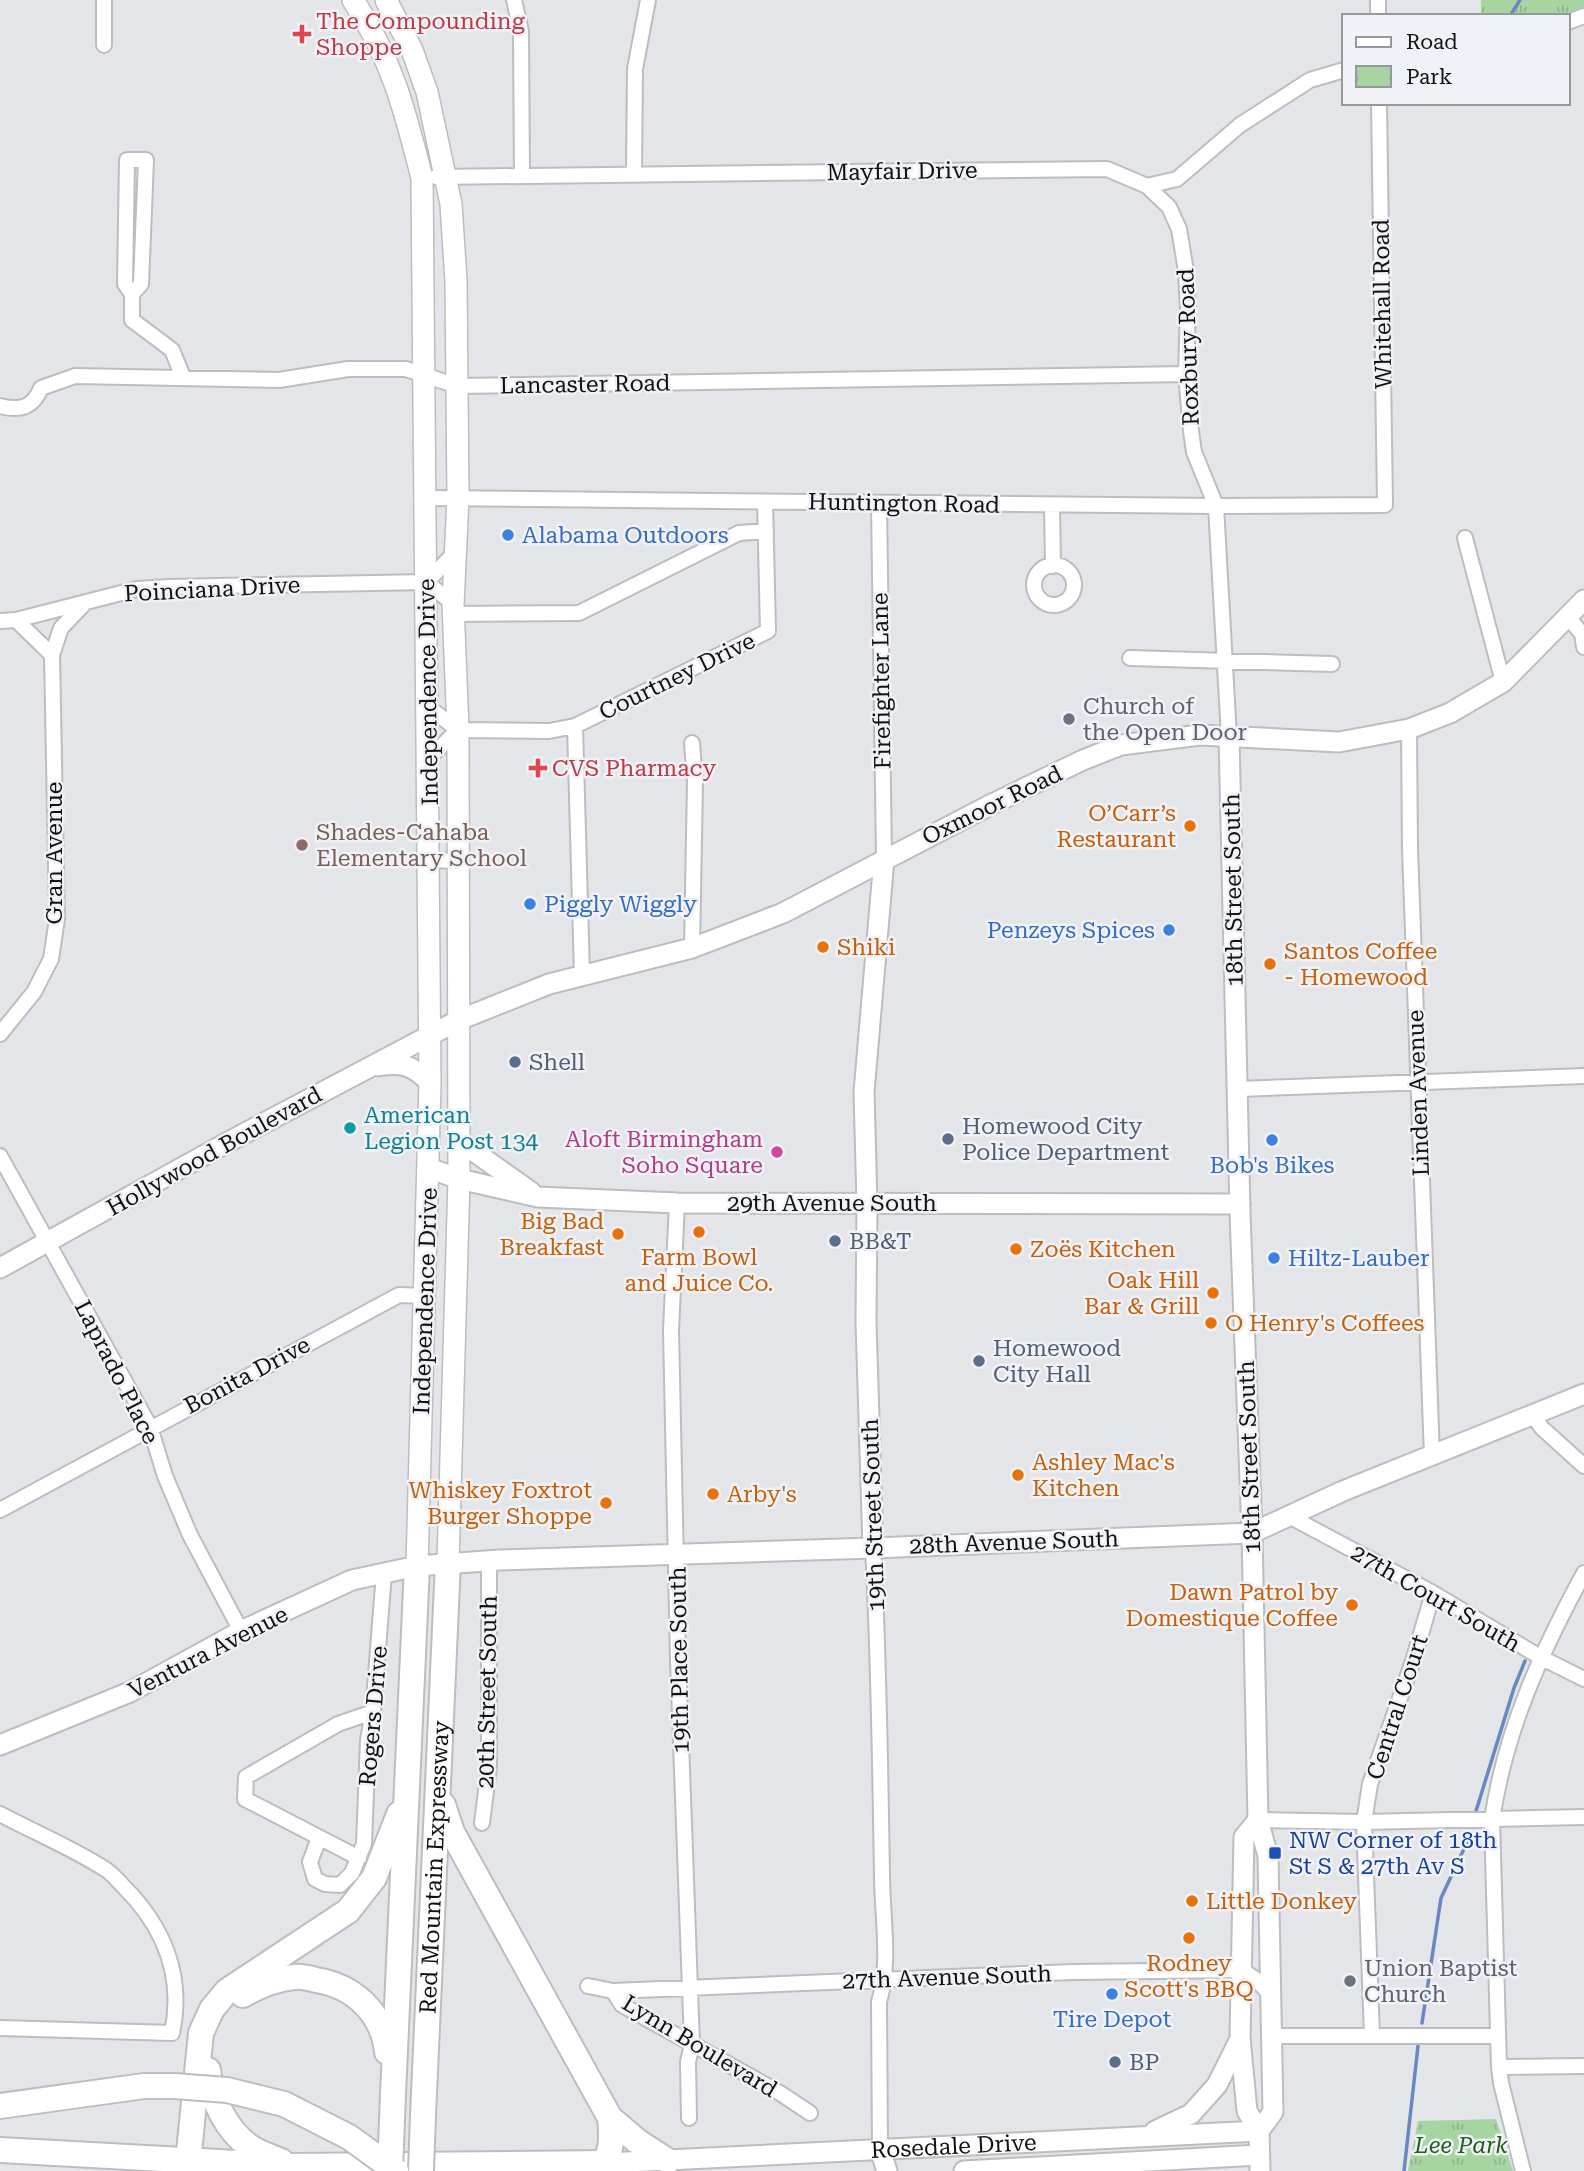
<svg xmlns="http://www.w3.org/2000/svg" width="1584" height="2171" viewBox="0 0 1584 2171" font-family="'Roboto Serif',serif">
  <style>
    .park { fill: url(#park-tufts) }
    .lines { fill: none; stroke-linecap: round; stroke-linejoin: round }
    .stream { stroke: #6b87c1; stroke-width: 3.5 }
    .street-casing { stroke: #bcbdc1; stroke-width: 18 }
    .secondary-casing { stroke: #bcbdc1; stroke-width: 23 }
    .primary-casing { stroke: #bcbdc1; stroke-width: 24 }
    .highway-casing { stroke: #bcbdc1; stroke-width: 28 }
    .street { stroke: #fff; stroke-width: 14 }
    .secondary { stroke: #fff; stroke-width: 19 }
    .primary { stroke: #fff; stroke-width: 21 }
    .highway { stroke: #fff; stroke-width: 24 }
    .highway-bridge-casing { stroke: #bcbdc1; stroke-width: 28; stroke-linecap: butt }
    .highway-bridge { stroke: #fff; stroke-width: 24 }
    .health-dot { fill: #e0444e; stroke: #f1f2f7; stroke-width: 2.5 }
    .shop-dot { fill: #3f7fe0; stroke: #f1f2f7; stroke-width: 2.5 }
    .worship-dot { fill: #6b7280; stroke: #f1f2f7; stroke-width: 2.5 }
    .food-dot { fill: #e8710a; stroke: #f1f2f7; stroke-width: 2.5 }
    .education-dot { fill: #8d6e63; stroke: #f1f2f7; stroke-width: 2.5 }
    .service-dot { fill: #5c6f8a; stroke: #f1f2f7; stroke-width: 2.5 }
    .culture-dot { fill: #0f9aa8; stroke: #f1f2f7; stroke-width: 2.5 }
    .hotel-dot { fill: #d1479c; stroke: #f1f2f7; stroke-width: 2.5 }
    .transit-dot { fill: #1a4fb4; stroke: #f1f2f7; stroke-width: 2.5 }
    .labels { text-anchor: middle; stroke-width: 5; stroke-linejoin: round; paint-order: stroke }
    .health-label { font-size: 23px; fill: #be3a42; stroke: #f1f2f7; text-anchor: start }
    .street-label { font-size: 23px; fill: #101112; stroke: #f1f2f7 }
    .shop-label { font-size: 23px; fill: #366cbe; stroke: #f1f2f7; text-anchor: start }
    .worship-label { font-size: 23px; fill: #5b616d; stroke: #f1f2f7; text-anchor: start }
    .food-label { font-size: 23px; fill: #c56008; stroke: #f1f2f7; text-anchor: start }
    .education-label { font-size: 23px; fill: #785e54; stroke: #f1f2f7; text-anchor: start }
    .service-label { font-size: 23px; fill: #4e5e75; stroke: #f1f2f7; text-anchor: start }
    .culture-label { font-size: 23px; fill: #0d838f; stroke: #f1f2f7; text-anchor: start }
    .hotel-label { font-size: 23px; fill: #b23c85; stroke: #f1f2f7; text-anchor: end }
    .transit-label { font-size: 23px; fill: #164399; stroke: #f1f2f7; text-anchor: start }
    .park-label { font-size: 23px; font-style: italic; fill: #1d6017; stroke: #f1f2f7 }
  </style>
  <defs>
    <pattern id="park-tufts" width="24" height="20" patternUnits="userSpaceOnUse" patternTransform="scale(1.75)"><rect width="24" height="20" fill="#a7d5a1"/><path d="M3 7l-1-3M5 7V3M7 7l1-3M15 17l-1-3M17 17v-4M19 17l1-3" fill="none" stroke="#8fb68a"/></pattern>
  </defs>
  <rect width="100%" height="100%" fill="#e4e5e9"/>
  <path class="park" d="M1481,0H1584V12L1568,16H1481Z
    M1496,2119L1513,2171H1408L1418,2121Z"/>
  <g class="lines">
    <path class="stream" d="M1510,16L1520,0
      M1476,1811L1514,1688L1525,1661
      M1422,2023L1441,1898L1470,1836
      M1404,2171L1418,2046"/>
    <g class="street-casing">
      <path id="street" d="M104,0V45
        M514,0L521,31L522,176
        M1378,16V0
        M1568,22L1584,16
        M634,174L635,69L648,0
        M436,177L1107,169L1147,186L1177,179L1240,125L1310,80L1344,70
        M1147,186L1169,207L1179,229L1186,271L1188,309L1186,374L1191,431L1194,452L1216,506L1229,737
        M132,294L125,284L127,160H146L141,284L132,294V320L172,350L183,377
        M0,406C20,411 33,408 41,388L75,376L279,380L348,369H406L457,386L1186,374
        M424,498L1216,506L1385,505L1379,103
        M879,503L884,859
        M1052,505L1053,566
        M1465,538L1503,682
        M1034 585a20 20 0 1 1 40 0a20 20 0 1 1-40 0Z
        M427,582L457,550
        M453,614L579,613L739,533L766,531
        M1568,617L1582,634L1584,647
        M0,621L16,620L137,589L169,587L427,582L453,604
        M52,655L61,628L86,602
        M1130,658L1332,664
        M427,706L458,730L549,731L575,726L768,631L765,502
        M575,726L582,975
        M1409,729L1410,849L1432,1457
        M692,743L695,781L692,948
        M428,759L458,730
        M430,860L457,861
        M0,1034L34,992L51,959L57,919L52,655L16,620
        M1238,1089L1584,1076
        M0,1156L150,1427L165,1476L190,1535L241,1631
        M677,1203L671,1330L678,1660L692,2044L688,2062L689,2118
        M1532,1414L1542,1428L1584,1466
        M0,1510L399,1295L425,1296
        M1289,1516L1433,1593L1540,1657L1584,1679
        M873,1548C879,1657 880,1765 882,1874C882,1917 891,1961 879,2002L880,2150
        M0,1814C34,1832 72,1848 105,1869C112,1873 118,1881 124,1887C164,1927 184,1976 172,2033L0,2028
        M1258,1820L1364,1822L1584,1817
        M482,1823L489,1767V1560
        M319,1838L310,1862L315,1879L325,1884L340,1885L352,1873L364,1844L368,1740L373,1712L384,1573
        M359,1858L245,1799L246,1777L338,1724L373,1712
        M588,1986L613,1991L622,2005L780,2093L810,2113
        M613,1991L1073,1972L1242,1970L1257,1980L1272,1997
        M1372,2035L1364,1822L1370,1784L1413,1661L1433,1593
        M1272,2036H1497
        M1499,2067L1584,2066
        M1523,2171L1501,2083L1499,2067L1492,1820C1505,1731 1541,1652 1584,1573"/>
    </g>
    <g class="secondary-casing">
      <g id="secondary">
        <path d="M1229,737L1240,1213L1252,1533L1258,1820L1268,1856L1273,2112L1259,2131L1260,2171"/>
        <path d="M378,1066C402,1062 413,1065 430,1083"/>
        <path d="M458,1140L531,1192"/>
        <path d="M429,1168L459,1179L538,1197L677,1203L1240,1204"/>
        <path d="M0,1268L230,1141L459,1020L549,984L692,948L783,913L992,804L1083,760L1121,745L1200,735L1339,742L1409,729L1450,713L1503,682L1584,600"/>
        <path d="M873,1548L866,1322L867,1204L864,1092L884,859"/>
        <path d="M0,1745L130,1692L241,1631L352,1580L417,1566L499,1560L873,1548L1252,1533L1343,1491L1584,1394"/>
        <path d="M1258,1820L1244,1837L1240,2038L1247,2111L1259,2131"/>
        <path d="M1155,2131L1191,2114L1217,2085L1240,2039"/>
        <path d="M880,2150L887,2171"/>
        <path id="s1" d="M606,2163L1259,2131"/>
        <path d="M964,2171L1259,2155"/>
      </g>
    </g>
    <g class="primary-casing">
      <path id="primary" d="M353,0C392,59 405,111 422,178L430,1083L417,1566
        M386,0L412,50L427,92L451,204L456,281L458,498L453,604L458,730L459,1179L448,1562"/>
    </g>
    <g class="highway-casing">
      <g id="highway">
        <path d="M443,1805L452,1832L610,2118C612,2138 613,2155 598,2171"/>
        <path d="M243,1995C258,1986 276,1979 294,1977C301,1976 309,1978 316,1980C354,1986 383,2013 387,2052"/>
        <path d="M208,2070C211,2098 226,2130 250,2147C259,2153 271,2157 281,2161"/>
        <path d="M0,2106L144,2086"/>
        <path id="s2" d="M423,2115L448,1562"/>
        <path d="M610,2118L637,2141L668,2161"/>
        <path d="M392,2120C399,1935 407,1750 417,1566"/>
        <path d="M0,2150L291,2166L606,2163"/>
        <path d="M194,2171L188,2162L201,2033L212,2009L227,1991L348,1911L374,1878L399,1814"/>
      </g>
    </g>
    <use href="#street" class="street"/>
    <use href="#secondary" class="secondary"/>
    <use href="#primary" class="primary"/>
    <use href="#highway" class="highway"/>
    <g class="highway-bridge-casing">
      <path id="highway-bridge" d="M144,2086H174L227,2090L284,2104L349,2137L396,2171
        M390,2171L392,2120
        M421,2171L423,2115"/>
    </g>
    <use href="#highway-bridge" class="highway-bridge"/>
  </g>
  <g class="health-dot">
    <path d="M298.5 23.5h7v7h7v7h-7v7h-7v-7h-7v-7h7z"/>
    <path d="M534.5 757.5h7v7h7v7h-7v7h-7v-7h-7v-7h7z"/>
  </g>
  <g class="shop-dot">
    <circle cx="508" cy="535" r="7"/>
    <circle cx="530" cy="904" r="7"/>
    <circle cx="1169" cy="930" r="7"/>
    <circle cx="1272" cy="1140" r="7"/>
    <circle cx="1274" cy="1258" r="7"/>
    <circle cx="1112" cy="1994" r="7"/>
  </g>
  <g class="worship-dot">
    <circle cx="1069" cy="719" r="7"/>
    <circle cx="1350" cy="1981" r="7"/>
  </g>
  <g class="food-dot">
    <circle cx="1190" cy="826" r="7"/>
    <circle cx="823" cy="947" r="7"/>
    <circle cx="1270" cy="964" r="7"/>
    <circle cx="699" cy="1232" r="7"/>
    <circle cx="618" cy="1234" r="7"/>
    <circle cx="1016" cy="1249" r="7"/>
    <circle cx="1213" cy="1293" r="7"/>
    <circle cx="1211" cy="1323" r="7"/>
    <circle cx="1018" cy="1475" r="7"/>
    <circle cx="713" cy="1494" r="7"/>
    <circle cx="606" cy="1503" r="7"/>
    <circle cx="1352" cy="1605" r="7"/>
    <circle cx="1192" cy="1901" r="7"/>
    <circle cx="1189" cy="1938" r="7"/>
  </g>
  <circle class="education-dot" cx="302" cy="845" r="7"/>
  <g class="service-dot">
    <circle cx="515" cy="1062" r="7"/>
    <circle cx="948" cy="1139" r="7"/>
    <circle cx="835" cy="1241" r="7"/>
    <circle cx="979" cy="1361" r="7"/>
    <circle cx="1115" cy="2062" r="7"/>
  </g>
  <circle class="culture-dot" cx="350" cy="1128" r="7"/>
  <circle class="hotel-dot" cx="777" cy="1152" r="7"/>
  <rect class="transit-dot" x="1268" y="1846" width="14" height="14" rx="3.5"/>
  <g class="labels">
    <g class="health-label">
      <text x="316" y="29">The Compounding<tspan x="316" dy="26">Shoppe</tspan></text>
      <text x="552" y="776">CVS Pharmacy</text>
    </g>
    <g class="street-label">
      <text transform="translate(902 171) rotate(-1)" y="8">Mayfair Drive</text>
      <text transform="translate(1382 304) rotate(-91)" y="8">Whitehall Road</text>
      <text transform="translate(1188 347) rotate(-92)" y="8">Roxbury Road</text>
      <text transform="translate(585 384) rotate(-1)" y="8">Lancaster Road</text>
      <text transform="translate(904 503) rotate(1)" y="8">Huntington Road</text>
      <text transform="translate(212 589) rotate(-3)" y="8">Poinciana Drive</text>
      <text transform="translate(677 676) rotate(-26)" y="8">Courtney Drive</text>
      <text transform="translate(881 681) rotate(-91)" y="8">Firefighter Lane</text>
      <text transform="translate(428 692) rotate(-91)" y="8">Independence Drive</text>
      <text transform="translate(992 805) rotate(-26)" y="8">Oxmoor Road</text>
      <text transform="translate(54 853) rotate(-90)" y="8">Gran Avenue</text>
      <text transform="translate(1233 890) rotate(-91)" y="8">18th Street South</text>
      <text transform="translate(1418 1093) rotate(-92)" y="8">Linden Avenue</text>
      <text transform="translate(214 1151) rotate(-29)" y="8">Hollywood Boulevard</text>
      <text x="832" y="1211">29th Avenue South</text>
      <text transform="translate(425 1301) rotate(-88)" y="8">Independence Drive</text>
      <text transform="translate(117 1372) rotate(63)" y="8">Laprado Place</text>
      <text transform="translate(247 1375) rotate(-28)" y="8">Bonita Drive</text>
      <text transform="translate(1249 1457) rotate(-92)" y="8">18th Street South</text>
      <text transform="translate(873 1515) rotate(-92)" y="8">19th Street South</text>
      <text transform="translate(1014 1542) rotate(-2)" y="8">28th Avenue South</text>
      <text transform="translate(1436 1598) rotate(30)" y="8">27th Court South</text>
      <text transform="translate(208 1652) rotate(-27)" y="8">Ventura Avenue</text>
      <text transform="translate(679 1660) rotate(-91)" y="8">19th Place South</text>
      <text transform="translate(487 1692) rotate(-89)" y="8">20th Street South</text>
      <text transform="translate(1397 1707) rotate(-72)" y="8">Central Court</text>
      <text transform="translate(373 1716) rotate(-85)" y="8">Rogers Drive</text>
      <text dy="8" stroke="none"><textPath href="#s2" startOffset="248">Red Mountain Expressway</textPath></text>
      <text transform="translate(947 1977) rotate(-2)" y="8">27th Avenue South</text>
      <text transform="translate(700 2046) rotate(31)" y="8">Lynn Boulevard</text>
      <text dy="8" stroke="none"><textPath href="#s1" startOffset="348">Rosedale Drive</textPath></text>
    </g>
    <g class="shop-label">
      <text x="522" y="543">Alabama Outdoors</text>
      <text x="544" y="912">Piggly Wiggly</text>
      <text x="1155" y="938" text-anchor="end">Penzeys Spices</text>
      <text x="1272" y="1173" text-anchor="middle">Bob's Bikes</text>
      <text x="1288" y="1266">Hiltz-Lauber</text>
      <text x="1112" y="2027" text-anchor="middle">Tire Depot</text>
    </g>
    <g class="worship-label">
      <text x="1083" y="714">Church of<tspan x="1083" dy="26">the Open Door</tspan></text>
      <text x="1364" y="1976">Union Baptist<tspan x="1364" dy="26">Church</tspan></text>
    </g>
    <g class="food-label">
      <text x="1176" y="821" text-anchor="end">O’Carr’s<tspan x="1176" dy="26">Restaurant</tspan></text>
      <text x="837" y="955">Shiki</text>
      <text x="1284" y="959">Santos Coffee<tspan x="1284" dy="26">- Homewood</tspan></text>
      <text x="604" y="1229" text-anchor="end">Big Bad<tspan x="604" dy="26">Breakfast</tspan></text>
      <text x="1030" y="1257">Zoës Kitchen</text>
      <text x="699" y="1265" text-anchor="middle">Farm Bowl<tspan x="699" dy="26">and Juice Co.</tspan></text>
      <text x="1199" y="1288" text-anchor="end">Oak Hill<tspan x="1199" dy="26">Bar &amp; Grill</tspan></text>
      <text x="1225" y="1331">O Henry's Coffees</text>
      <text x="1032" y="1470">Ashley Mac's<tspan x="1032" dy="26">Kitchen</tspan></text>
      <text x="592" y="1498" text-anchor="end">Whiskey Foxtrot<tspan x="592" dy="26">Burger Shoppe</tspan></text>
      <text x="727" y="1502">Arby's</text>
      <text x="1338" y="1600" text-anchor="end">Dawn Patrol by<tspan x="1338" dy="26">Domestique Coffee</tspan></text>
      <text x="1206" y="1909">Little Donkey</text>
      <text x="1189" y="1971" text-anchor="middle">Rodney<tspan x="1189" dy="26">Scott's BBQ</tspan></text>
    </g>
    <g class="education-label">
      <text x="316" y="840">Shades-Cahaba<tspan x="316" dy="26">Elementary School</tspan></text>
    </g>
    <g class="service-label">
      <text x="529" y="1070">Shell</text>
      <text x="962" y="1134">Homewood City<tspan x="962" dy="26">Police Department</tspan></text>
      <text x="849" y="1249">BB&amp;T</text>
      <text x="993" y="1356">Homewood<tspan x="993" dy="26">City Hall</tspan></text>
      <text x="1129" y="2070">BP</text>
    </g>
    <g class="culture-label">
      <text x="364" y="1123">American<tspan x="364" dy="26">Legion Post 134</tspan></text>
    </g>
    <g class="hotel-label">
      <text x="763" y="1147">Aloft Birmingham<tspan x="763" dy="26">Soho Square</tspan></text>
    </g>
    <g class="transit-label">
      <text x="1289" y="1848">NW Corner of 18th<tspan x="1289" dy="26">St S &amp; 27th Av S</tspan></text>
    </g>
    <g class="park-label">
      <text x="1461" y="2153">Lee Park</text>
    </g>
  </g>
  <rect x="1342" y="14" width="228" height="91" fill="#f1f2f7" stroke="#97989b" stroke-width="2"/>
  <rect x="1356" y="37" width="35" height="10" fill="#ffffff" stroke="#97989b" stroke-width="2"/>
  <text x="1406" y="49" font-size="21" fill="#101112">Road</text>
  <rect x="1356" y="66" width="35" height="21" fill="url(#park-tufts)" stroke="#97989b" stroke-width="2"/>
  <text x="1406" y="84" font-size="21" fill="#101112">Park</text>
</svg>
